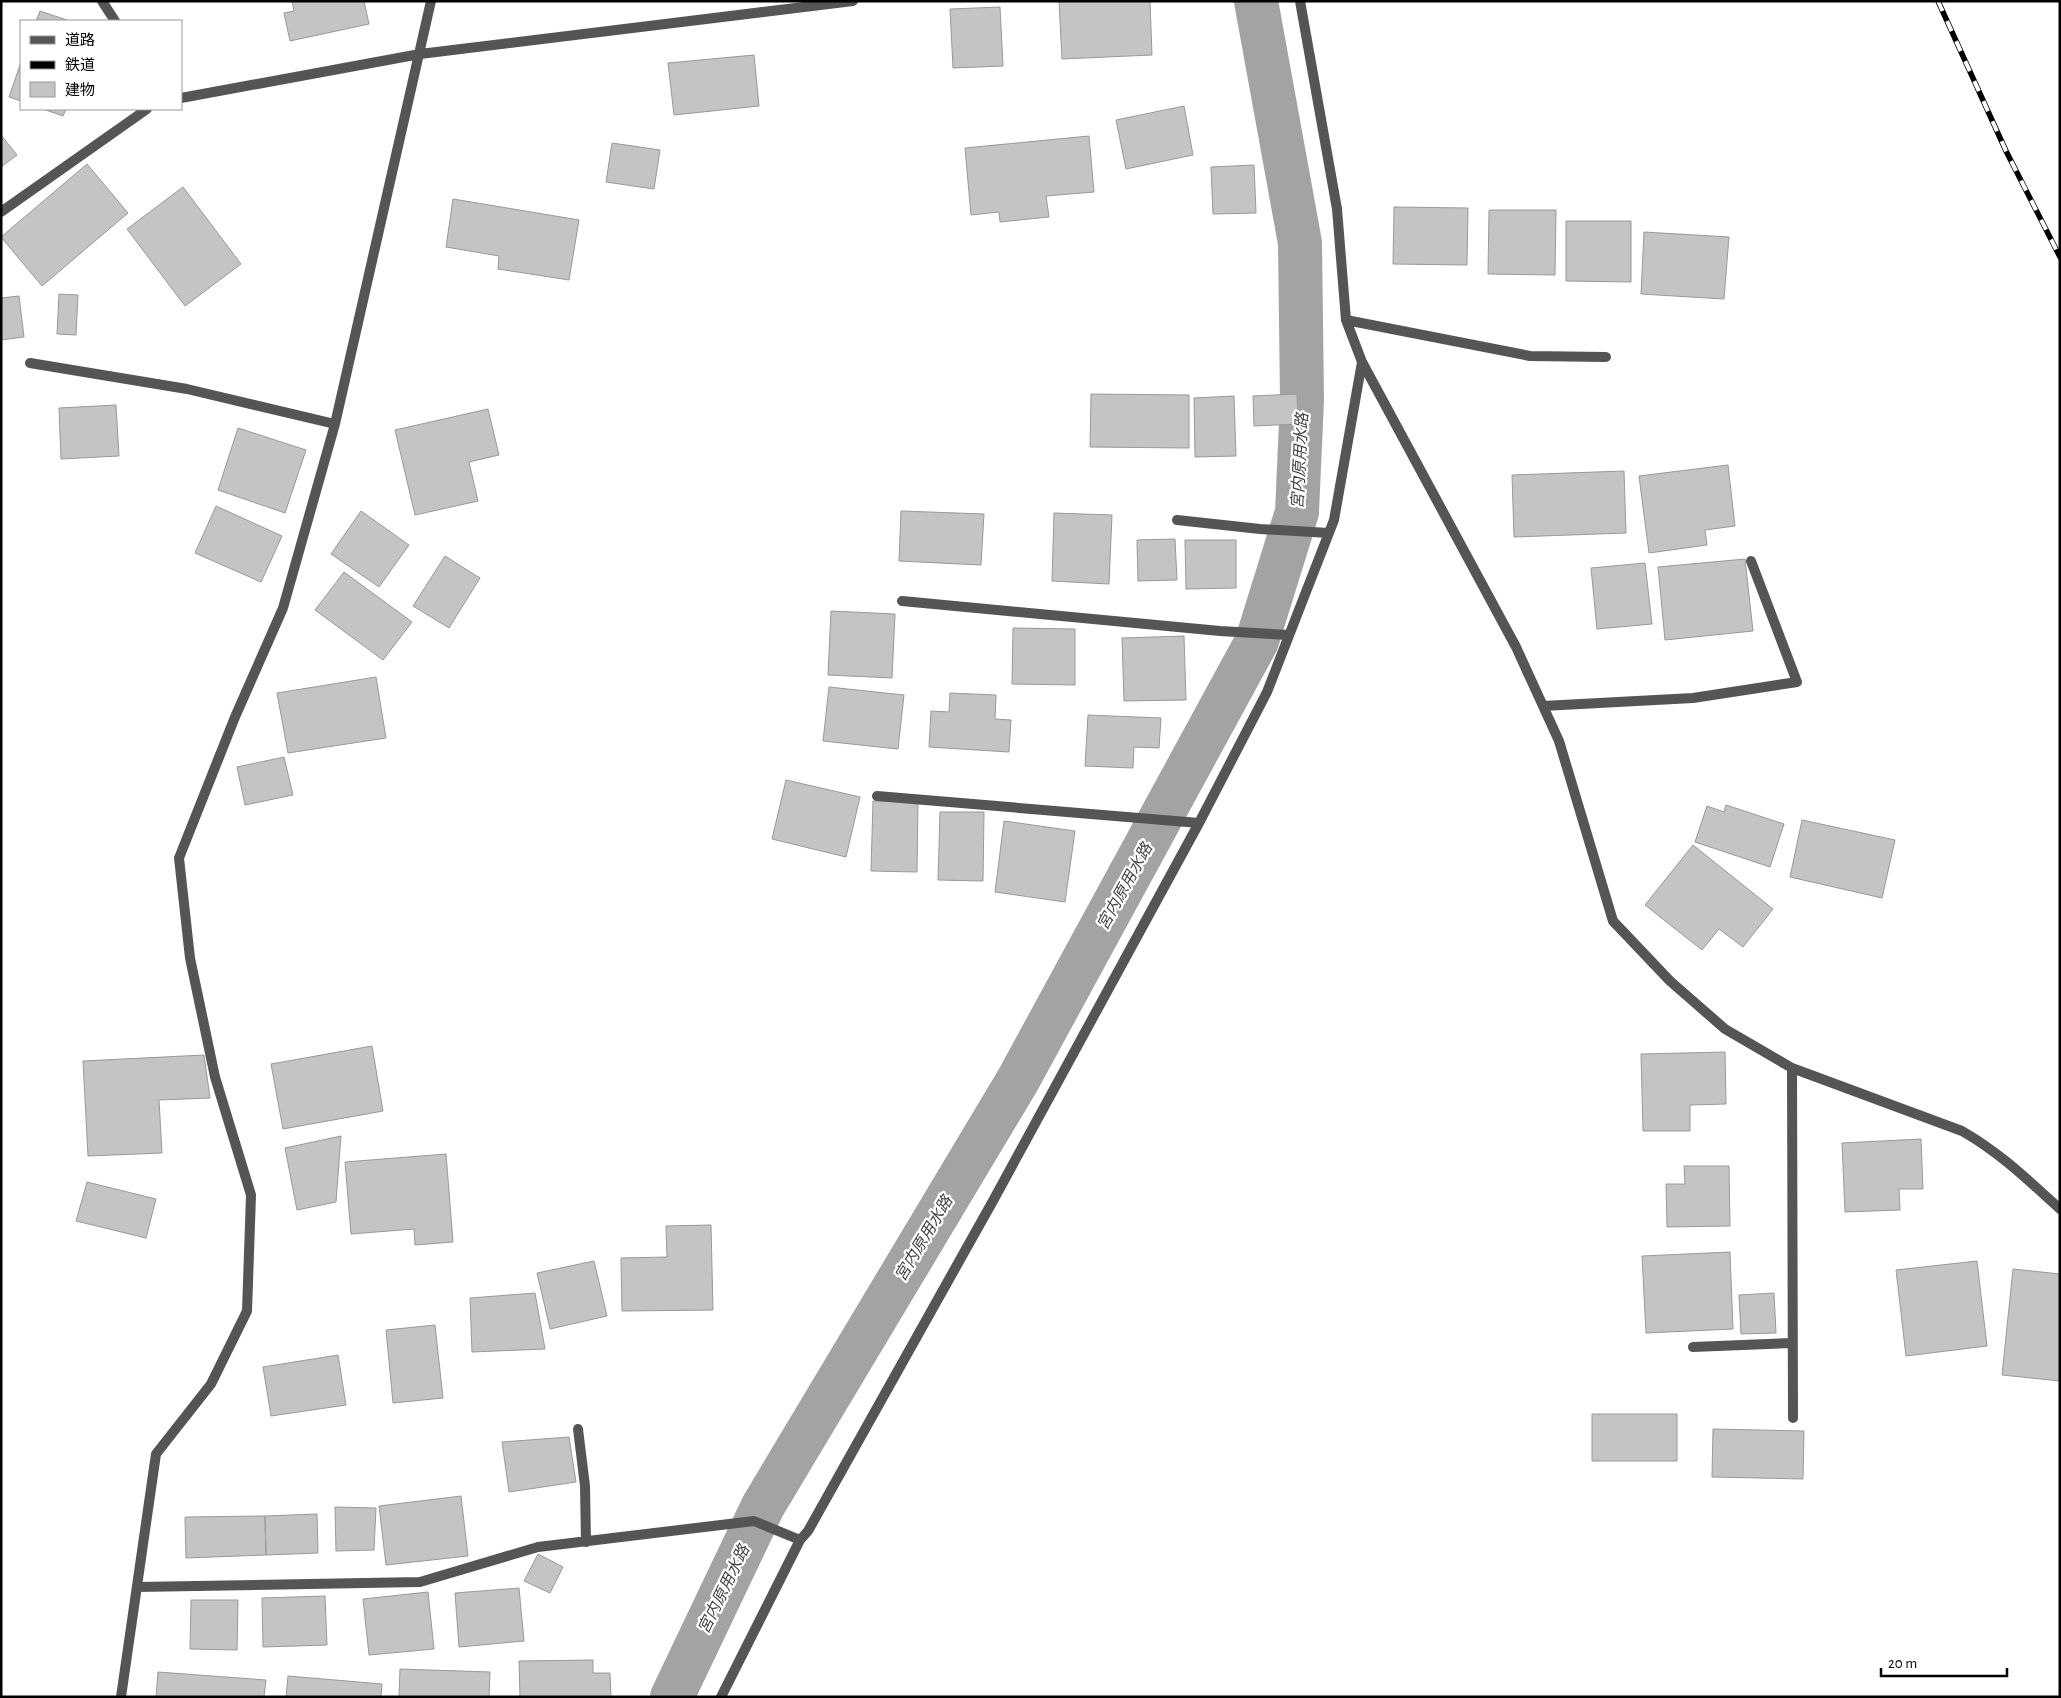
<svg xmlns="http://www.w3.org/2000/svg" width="2061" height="1698" viewBox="0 0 2061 1698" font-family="'Alegreya Sans','Noto Sans JP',sans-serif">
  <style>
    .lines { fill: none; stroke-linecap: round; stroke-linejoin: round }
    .canal { stroke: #a3a3a3; stroke-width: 44 }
    .building { fill: #c4c4c4; stroke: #999 }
    .street { stroke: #555; stroke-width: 10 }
    .rail-casing { stroke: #000; stroke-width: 5.5 }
    .rail { stroke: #fff; stroke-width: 4; stroke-dasharray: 11; stroke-linecap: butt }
    .labels { text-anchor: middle; stroke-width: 4.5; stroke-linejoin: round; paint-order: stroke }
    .water-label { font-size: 16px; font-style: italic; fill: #444; stroke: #fff }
  </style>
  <rect width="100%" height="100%" fill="#fff"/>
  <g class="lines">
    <path class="canal" d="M672,1697L763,1506L1018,1080L1257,641L1297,512L1302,400L1300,243L1256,1"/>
  </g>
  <path class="building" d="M292,1H364L369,24L290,41L284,13L294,11Z
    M1059,1H1150L1152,55L1062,59Z
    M1000,7L1003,66L953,68L950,9Z
    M40,11L70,21H36Z
    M754,55L759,106L674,115L668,63Z
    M21,62V101L9,97Z
    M1184,106L1193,155L1126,169L1116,120Z
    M43,109H66L63,116Z
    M1,135L17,155L1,167Z
    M1089,136L1094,192L1046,196L1049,217L1000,222L999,212L971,215L965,148Z
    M612,143L660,150L654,189L606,182Z
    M87,164L128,213L42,286L1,237Z
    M1254,165L1256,213L1213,214L1211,167Z
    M183,187L241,264L185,306L127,229Z
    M453,199L579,220L569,280L498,269L499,256L446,247Z
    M1394,207L1468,208L1467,265L1393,264Z
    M1489,210H1556L1555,275L1488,274Z
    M1566,221H1631V282L1566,281Z
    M1644,232L1729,237L1724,299L1641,294Z
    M59,294L78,295L76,335L57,334Z
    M19,296L24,337L1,340V298Z
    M1091,394L1189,395V448L1090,447Z
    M1297,394L1298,424L1254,426L1253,396Z
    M1234,396L1236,456L1195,457L1194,398Z
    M116,405L119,456L61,459L59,408Z
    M488,409L499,455L469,462L478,501L415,515L395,430Z
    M238,428L306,450L285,513L218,490Z
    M1728,465L1735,526L1705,530L1707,545L1649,553L1639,476Z
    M1624,471L1626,533L1514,537L1512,475Z
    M216,506L282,536L261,582L195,553Z
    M361,511L409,545L379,587L331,554Z
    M901,511L984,514L981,565L899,561Z
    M1054,513L1112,515L1109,584L1052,581Z
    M1175,539L1177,580L1138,581L1137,540Z
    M1185,540H1236V588L1186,589Z
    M445,556L480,578L449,628L413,606Z
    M1745,559L1753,631L1665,640L1658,567Z
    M1645,563L1652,624L1597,629L1591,568Z
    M344,572L412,622L383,660L315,610Z
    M831,611L895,614L892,678L828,675Z
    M1013,628L1075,629V685L1012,684Z
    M1184,636L1186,700L1124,701L1122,638Z
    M376,677L386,738L288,753L277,693Z
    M829,687L904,695L898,749L823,741Z
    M950,693L996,695L995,719L1011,720L1009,752L929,747L931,711L949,712Z
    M1088,715L1161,718L1159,748L1134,747L1133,768L1085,766Z
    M284,757L293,795L245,805L237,767Z
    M786,780L860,797L846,857L772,839Z
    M873,801H918L917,872L871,871Z
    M1726,805L1784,824L1770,867L1695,842L1707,806L1724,812Z
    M940,812H984L983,881L938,880Z
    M1802,820L1895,840L1882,898L1790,877Z
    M1004,821L1075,831L1065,902L995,892Z
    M1693,845L1773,909L1743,947L1719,929L1702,950L1645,905Z
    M372,1046L383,1111L283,1129L271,1064Z
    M1725,1052L1726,1104L1690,1105V1131H1643L1641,1054Z
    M204,1055L210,1098L159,1100L162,1153L88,1156L83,1061Z
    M341,1136L336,1202L297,1210L285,1148Z
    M1921,1139L1923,1189H1899L1900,1210L1845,1212L1842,1143Z
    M446,1154L453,1242L415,1245L414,1229L351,1234L345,1162Z
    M1684,1166H1729L1730,1226L1667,1227L1666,1184H1685Z
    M87,1182L156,1199L146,1238L76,1221Z
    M711,1225L713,1310L622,1311L621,1258L667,1257L666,1226Z
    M1730,1252L1733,1329L1646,1333L1642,1256Z
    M594,1261L607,1316L550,1329L537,1273Z
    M1977,1261L1987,1346L1906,1356L1896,1270Z
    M2013,1269L2060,1274V1381L2002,1375Z
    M535,1293L545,1349L472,1352L470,1298Z
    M1774,1293L1776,1333L1741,1334L1739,1295Z
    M435,1325L443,1398L393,1403L386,1330Z
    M338,1355L346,1405L271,1416L263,1367Z
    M1592,1414H1677V1461H1592Z
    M1713,1429L1804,1431L1803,1479L1712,1477Z
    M569,1437L576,1482L509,1492L502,1442Z
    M461,1496L468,1556L386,1565L379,1506Z
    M335,1507L376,1508L374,1550L336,1551Z
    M317,1514L318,1553L266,1555L265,1516Z
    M265,1516L266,1555L186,1558L185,1517Z
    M538,1554L563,1567L550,1593L524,1581Z
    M519,1588L524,1641L459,1647L455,1593Z
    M428,1592L434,1649L369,1655L363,1599Z
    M325,1596L327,1645L263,1647L262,1598Z
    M191,1600H238L237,1650L190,1649Z
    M593,1660V1673H610L611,1697H520L519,1661Z
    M400,1669L490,1672L489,1697H399Z
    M158,1672L266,1680L264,1697H156Z
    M288,1676L382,1684L381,1697H286Z"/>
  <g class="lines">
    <path class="street" d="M102,1L115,21
      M181,98L420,54L853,1
      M1,212L147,109
      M1346,320L1530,356L1606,357
      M1362,362L1516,647L1559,741L1613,921L1670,981L1725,1029L1792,1068L1962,1131C1999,1152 2028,1180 2060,1209
      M30,363L187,389L335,424
      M1177,520L1260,529L1329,533
      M902,601L1220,631L1289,635
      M1543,706L1693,698L1797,682L1751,561
      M877,796L1199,823
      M1792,1068L1793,1418
      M1693,1347L1792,1343
      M578,1429L585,1486L586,1542
      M137,1587L420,1582L538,1547L754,1521L800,1540
      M121,1697L156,1454L211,1384L247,1311L251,1195L215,1077L190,958L179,858L235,717L283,608L335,424L431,1
      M721,1697L800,1540L808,1531L994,1199L1199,823L1267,692L1334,520L1362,362L1346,320L1337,209L1300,1"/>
    <g class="rail-casing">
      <path id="rail" d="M1938,1L2006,151L2060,257"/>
    </g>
    <use href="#rail" class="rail"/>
  </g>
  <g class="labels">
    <g class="water-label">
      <text transform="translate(1299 461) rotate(-87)" y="6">宮内原用水路</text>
      <text transform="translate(1124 886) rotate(-61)" y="6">宮内原用水路</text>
      <text transform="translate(923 1238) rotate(-59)" y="6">宮内原用水路</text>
      <text transform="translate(723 1589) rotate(-64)" y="6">宮内原用水路</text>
    </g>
  </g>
  <rect width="2061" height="1698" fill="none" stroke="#000000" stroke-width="5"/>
  <rect x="20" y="20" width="162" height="90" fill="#ffffff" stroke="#999999"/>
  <rect x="30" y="36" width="25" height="8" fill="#555555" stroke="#999999"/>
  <text x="65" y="45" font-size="15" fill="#000000">道路</text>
  <rect x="30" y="61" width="25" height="8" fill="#000000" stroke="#999999"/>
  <text x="65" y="70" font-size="15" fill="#000000">鉄道</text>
  <rect x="30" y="82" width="25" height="15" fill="#c4c4c4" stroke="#999999"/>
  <text x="65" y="95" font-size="15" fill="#000000">建物</text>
  <path d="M1881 1668v8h126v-8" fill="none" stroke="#000000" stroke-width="2.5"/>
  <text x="1888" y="1668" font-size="15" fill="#000000" stroke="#ffffff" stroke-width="4" paint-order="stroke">20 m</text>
</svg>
